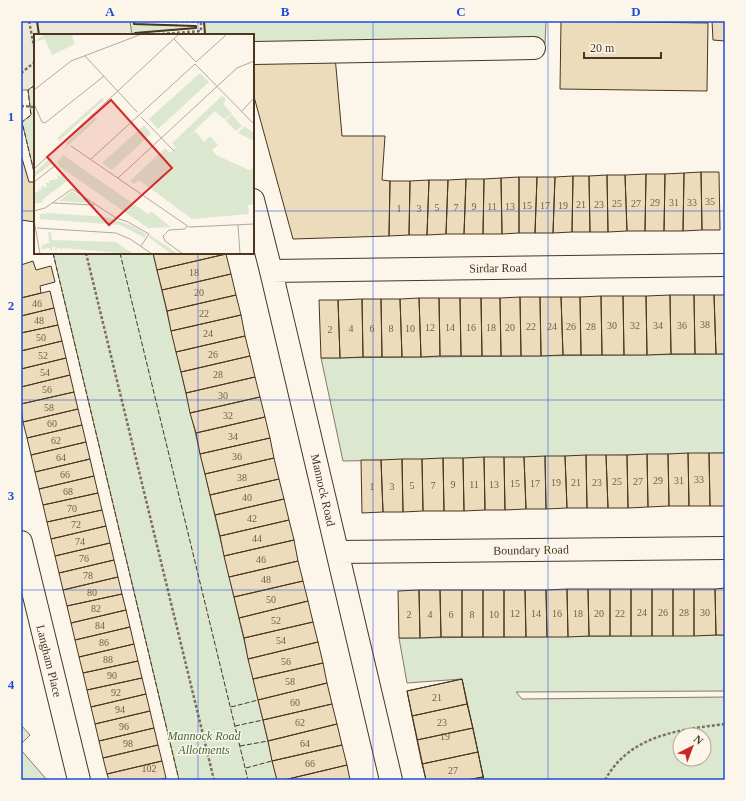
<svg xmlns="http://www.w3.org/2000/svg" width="746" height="801" viewBox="0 0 746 801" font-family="Georgia,serif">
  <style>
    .green { fill: #dce7d0; stroke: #887966; fill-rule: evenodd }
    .parking { fill: #ede7d9; stroke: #887966 }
    .building { fill: #ecdcbc; stroke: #4a3520 }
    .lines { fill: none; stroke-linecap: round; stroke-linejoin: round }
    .minor-casing { stroke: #4a3520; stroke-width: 24 }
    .path { stroke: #7f6f5c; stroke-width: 2.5; stroke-dasharray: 3 2; stroke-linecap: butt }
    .minor { stroke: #fbf6e9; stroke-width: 22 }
    .fence { stroke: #4a3520; stroke-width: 1; stroke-dasharray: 5 2; stroke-linecap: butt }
    .wall { stroke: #4a3520; stroke-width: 2 }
    .grid { fill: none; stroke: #1d4ed8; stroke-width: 1; stroke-opacity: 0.55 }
    .labels { text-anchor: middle; stroke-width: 3; stroke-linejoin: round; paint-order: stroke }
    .number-label { font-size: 10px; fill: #725f47 }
    .street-label { font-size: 12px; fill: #4a3520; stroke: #fbf6e9 }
    .park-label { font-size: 12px; font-style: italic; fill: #436837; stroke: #fbf6e9 }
    .inset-road { fill: none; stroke: #b4a999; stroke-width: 1 }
    .view { fill: #d62828; fill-opacity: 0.15; stroke: #d62828; stroke-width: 2 }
    .inset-edge { fill: none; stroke: #4a3520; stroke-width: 2 }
    .neatline { fill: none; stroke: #1d4ed8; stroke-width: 1.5 }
    .grid-label { font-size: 13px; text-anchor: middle; font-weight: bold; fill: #1d4ed8 }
  </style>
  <rect width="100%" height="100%" fill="#fbf6e9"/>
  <path class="green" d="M37,21H134V24L196,26V28L135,33V35H39Z
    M204,21H546L545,44L253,47V35H205Z
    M35,85V176L22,122L31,115L28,90Z
    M53,253H153L277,780H179Z
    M725,354V453L343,461L321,358Z
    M725,635V691L516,692L522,699L725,697V780H484L462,679L407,683L399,638ZM680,735H704V759H680Z
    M21,725L30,735L21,744Z
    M21,750L47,780H21Z"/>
  <path class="parking" d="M21,21H130L132,35H35V85L28,90H21Z"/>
  <path class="building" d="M561,21L708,23L707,91L560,89Z
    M712,21H725V41L713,40Z
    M335,56L342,136H385L382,180L390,181L389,236L293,239L253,93V61Z
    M21,155L29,182H35V222L21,220Z
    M701,172L702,230L683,231L684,173Z
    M701,172H719L720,230H702Z
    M684,173L683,231H664L665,174Z
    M646,174L645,231H627L625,175Z
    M646,174H665L664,231H645Z
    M607,175L608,232H590L589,176Z
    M607,175H625L627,231L608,232Z
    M573,176L572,232L553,233L555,177Z
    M573,176H589L590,232H572Z
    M519,177V233L502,234L501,178Z
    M519,177H537L535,233H519Z
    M537,177H555L553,233H535Z
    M501,178L502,234H483L484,179Z
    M466,179L464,234H446L448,180Z
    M466,179H484L483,234H464Z
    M429,180L427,235H409L410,181Z
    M429,180H448L446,234L427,235Z
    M390,181H410L409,235L389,236Z
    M153,253H226V254L157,270Z
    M226,254L231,274L162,290L157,270Z
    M33,261L36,270L51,266L55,282L40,286L41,293L21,298V265Z
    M231,274L236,295L167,311L162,290Z
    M50,291L54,308L21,316V298Z
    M236,295L241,315L171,331L167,311Z
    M670,295L671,354L647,355L646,296Z
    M670,295H694L695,354H671Z
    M694,295H714L716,354H695Z
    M714,295H725V354H716Z
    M601,296L602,355H581L580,297Z
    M601,296H623L624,355H602Z
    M623,296H646L647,355H624Z
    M520,297L521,356H501L500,298Z
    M520,297H540L541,356H521Z
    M540,297H561L563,355L541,356Z
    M561,297H580L581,355H563Z
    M419,298L421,357H402L400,299Z
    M419,298H439L440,356L421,357Z
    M439,298H460L461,356H440Z
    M460,298H481L482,356H461Z
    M481,298H500L501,356H482Z
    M362,299L363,357L340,358L338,300Z
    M362,299H381L382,357H363Z
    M381,299H400L402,357H382Z
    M319,300H338L340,358H321Z
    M54,308L58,325L21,333V316Z
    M241,315L245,336L176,352L171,331Z
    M58,325L62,341L21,351V333Z
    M245,336L250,356L181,372L176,352Z
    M62,341L66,358L21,369V351Z
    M250,356L255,377L186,393L181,372Z
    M66,358L70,375L21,387V369Z
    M70,375L74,392L21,404V387Z
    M255,377L260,397L190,413L186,393Z
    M74,392L78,409L23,422L21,404Z
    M260,397L265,417L196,433L190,413Z
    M78,409L82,425L27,438L23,422Z
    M265,417L270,438L200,454L196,433Z
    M82,425L86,442L31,455L27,438Z
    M270,438L274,458L205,474L200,454Z
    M86,442L90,459L35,472L31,455Z
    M688,453H709L710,506H689Z
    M688,453L689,506H669L668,454Z
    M709,453H725V506H710Z
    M647,454H668L669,506L648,507Z
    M647,454L648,507L628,508L627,455Z
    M586,455H606L608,508H587Z
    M586,455L587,508H567L565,456Z
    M606,455H627L628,508H608Z
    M545,456H565L567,508L546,509Z
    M545,456L546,509H526L524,457Z
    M484,457H504L505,510H485Z
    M484,457L485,510L464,511L463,458Z
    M504,457H524L526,509L505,510Z
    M274,458L279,479L210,495L205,474Z
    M443,458H463L464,511H444Z
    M443,458L444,511H423L422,459Z
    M90,459L94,476L39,489L35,472Z
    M402,459H422L423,511L403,512Z
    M402,459L403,512H383L381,460Z
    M361,460H381L383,512L362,513Z
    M94,476L98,493L43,505L39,489Z
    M279,479L284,499L215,515L210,495Z
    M98,493L102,510L47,522L43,505Z
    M284,499L289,520L220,536L215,515Z
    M102,510L106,526L51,539L47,522Z
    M289,520L294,540L224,556L220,536Z
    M106,526L110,543L55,556L51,539Z
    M294,540L298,561L229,577L224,556Z
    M110,543L114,560L59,573L55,556Z
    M114,560L118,577L63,590L59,573Z
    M298,561L303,581L234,597L229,577Z
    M118,577L122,594L67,606L63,590Z
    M303,581L308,601L239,618L234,597Z
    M725,588V635H716L715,589Z
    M567,589L568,637H547L546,590Z
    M567,589H588L589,636L568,637Z
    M588,589H610V636H589Z
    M610,589H631V636H610Z
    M631,589H652V636H631Z
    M652,589H673V636H652Z
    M673,589H694V636H673Z
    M694,589H715L716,635L694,636Z
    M419,590L420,638H399L398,591Z
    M419,590H440L441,637L420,638Z
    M440,590H462V637H441Z
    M462,590H483V637H462Z
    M483,590H504V637H483Z
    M504,590H525L526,637H504Z
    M525,590H546L547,637H526Z
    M122,594L126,610L71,623L67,606Z
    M308,601L313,622L244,638L239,618Z
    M126,610L130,627L75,640L71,623Z
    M313,622L318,642L248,659L244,638Z
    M130,627L134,644L79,657L75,640Z
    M318,642L323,663L253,679L248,659Z
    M134,644L138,661L83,673L79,657Z
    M138,661L142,678L87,690L83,673Z
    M323,663L327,683L258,700L253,679Z
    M142,678L146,694L91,707L87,690Z
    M462,679L484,780H426L407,691Z
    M462,679L467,704L412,716L407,691Z
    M327,683L332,704L263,720L258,700Z
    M146,694L150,711L95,724L91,707Z
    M332,704L337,724L268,741L263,720Z
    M467,704L473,728L417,740L412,716Z
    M150,711L154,728L99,741L95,724Z
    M337,724L342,745L272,761L268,741Z
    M154,728L158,745L103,758L99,741Z
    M473,728L478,752L422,764L417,740Z
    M158,745L162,761L107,774L103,758Z
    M342,745L347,765L284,780H277L272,761Z
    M478,752L483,777L467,780H426L422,764Z
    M162,761L166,778L158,780H109L107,774Z
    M347,765L350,780H284Z
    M483,777L484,780H467Z"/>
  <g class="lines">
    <g class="minor-casing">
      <path id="minor" d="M253,53L534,48
        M253,200L271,271L391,780
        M271,271L725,265
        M21,542L79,780
        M338,552L725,548"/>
    </g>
    <path class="path" d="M29,21L35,51
      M147,35L201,31V22L170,21
      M21,73L35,62
      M21,106L35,107
      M86,253L214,780
      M605,780C630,735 678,730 725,724"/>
    <use href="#minor" class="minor"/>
    <path class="fence" d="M35,85L28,90L31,115L22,122L35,176
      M53,253L179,780
      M120,253L248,780
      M231,707L258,700
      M235,726L263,720
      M240,746L268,741
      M246,768L272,761"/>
    <path class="wall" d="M37,21L39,35
      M134,21V24L196,26V28L135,33V35
      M204,21L205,35"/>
  </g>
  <path class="grid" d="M198,21V35M373,21V780M548,21V780M21,211H35M253,211H725M198,253V780M21,400H725M21,590H725"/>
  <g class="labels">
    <g class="number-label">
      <text x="710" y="205">35</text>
      <text x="655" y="206">29</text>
      <text x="674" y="206">31</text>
      <text x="692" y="206">33</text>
      <text x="617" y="207">25</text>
      <text x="636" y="207">27</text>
      <text x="581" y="208">21</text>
      <text x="599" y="208">23</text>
      <text x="527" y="209">15</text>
      <text x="545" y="209">17</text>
      <text x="563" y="209">19</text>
      <text x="474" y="210">9</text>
      <text x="492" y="210">11</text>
      <text x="510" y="210">13</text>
      <text x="437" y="211">5</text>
      <text x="456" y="211">7</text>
      <text x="399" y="212">1</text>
      <text x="419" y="212">3</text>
      <text x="194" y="276">18</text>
      <text x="199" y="296">20</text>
      <text x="37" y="307">46</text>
      <text x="204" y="317">22</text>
      <text x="39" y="324">48</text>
      <text x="705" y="328">38</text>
      <text x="612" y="329">30</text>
      <text x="635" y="329">32</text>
      <text x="658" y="329">34</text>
      <text x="682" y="329">36</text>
      <text x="531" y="330">22</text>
      <text x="552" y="330">24</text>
      <text x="571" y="330">26</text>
      <text x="591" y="330">28</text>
      <text x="430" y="331">12</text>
      <text x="450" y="331">14</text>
      <text x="471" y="331">16</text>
      <text x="491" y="331">18</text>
      <text x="510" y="331">20</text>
      <text x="351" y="332">4</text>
      <text x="372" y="332">6</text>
      <text x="391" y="332">8</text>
      <text x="410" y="332">10</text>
      <text x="330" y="333">2</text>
      <text x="208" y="337">24</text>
      <text x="41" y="341">50</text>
      <text x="213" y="358">26</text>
      <text x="43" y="359">52</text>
      <text x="45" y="376">54</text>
      <text x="218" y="378">28</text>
      <text x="47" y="393">56</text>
      <text x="223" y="399">30</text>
      <text x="49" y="411">58</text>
      <text x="228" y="419">32</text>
      <text x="52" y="427">60</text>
      <text x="233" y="440">34</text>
      <text x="56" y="444">62</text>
      <text x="237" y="460">36</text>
      <text x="61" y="461">64</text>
      <text x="65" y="478">66</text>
      <text x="242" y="481">38</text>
      <text x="699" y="483">33</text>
      <text x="658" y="484">29</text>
      <text x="679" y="484">31</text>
      <text x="617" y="485">25</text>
      <text x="638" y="485">27</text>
      <text x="556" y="486">19</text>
      <text x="576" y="486">21</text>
      <text x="597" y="486">23</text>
      <text x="515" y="487">15</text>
      <text x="535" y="487">17</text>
      <text x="453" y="488">9</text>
      <text x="474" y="488">11</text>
      <text x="494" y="488">13</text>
      <text x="412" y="489">5</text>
      <text x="433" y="489">7</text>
      <text x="372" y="490">1</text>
      <text x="392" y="490">3</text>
      <text x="68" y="495">68</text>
      <text x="247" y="501">40</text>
      <text x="72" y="512">70</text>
      <text x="252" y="522">42</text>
      <text x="76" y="528">72</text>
      <text x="257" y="542">44</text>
      <text x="80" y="545">74</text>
      <text x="84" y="562">76</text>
      <text x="261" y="563">46</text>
      <text x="88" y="579">78</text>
      <text x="266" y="583">48</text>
      <text x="92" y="596">80</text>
      <text x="271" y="603">50</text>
      <text x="96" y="612">82</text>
      <text x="642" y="616">24</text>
      <text x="663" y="616">26</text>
      <text x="684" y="616">28</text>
      <text x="705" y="616">30</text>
      <text x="515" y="617">12</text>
      <text x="536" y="617">14</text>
      <text x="557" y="617">16</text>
      <text x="578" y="617">18</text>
      <text x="599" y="617">20</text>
      <text x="620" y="617">22</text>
      <text x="409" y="618">2</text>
      <text x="430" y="618">4</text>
      <text x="451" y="618">6</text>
      <text x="472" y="618">8</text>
      <text x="494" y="618">10</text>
      <text x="276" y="624">52</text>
      <text x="100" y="629">84</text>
      <text x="281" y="644">54</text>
      <text x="104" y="646">86</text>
      <text x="108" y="663">88</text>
      <text x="286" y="665">56</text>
      <text x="112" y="679">90</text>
      <text x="290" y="685">58</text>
      <text x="116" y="696">92</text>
      <text x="437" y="701">21</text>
      <text x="295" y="706">60</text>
      <text x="120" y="713">94</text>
      <text x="300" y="726">62</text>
      <text x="442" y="726">23</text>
      <text x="124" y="730">96</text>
      <text x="445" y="740">19</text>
      <text x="128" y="747">98</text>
      <text x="305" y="747">64</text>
      <text x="310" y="767">66</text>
      <text x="149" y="772">102</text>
      <text x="453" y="774">27</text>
    </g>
    <g class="street-label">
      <text transform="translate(498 268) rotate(-1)" y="4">Sirdar Road</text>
      <text transform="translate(323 490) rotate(77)" y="4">Mannock Road</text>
      <text transform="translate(531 550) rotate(-1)" y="4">Boundary Road</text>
      <text transform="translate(49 661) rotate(76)" y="4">Langham Place</text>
    </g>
    <g class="park-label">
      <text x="204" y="740">Mannock Road<tspan x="204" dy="14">Allotments</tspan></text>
    </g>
  </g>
  <g transform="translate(34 34)">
    <rect width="220" height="220" fill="#fbf6e9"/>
    <path d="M11,0H41L38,3L41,10L18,21L11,5L0,8ZM166,39L175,48L124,95L115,85ZM188,62L192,66L189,70L198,80L190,85L181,77L142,114L138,109ZM68,64L70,66L25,107L23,104ZM198,81L208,92L202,97L191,86ZM61,83L63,85L29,116L33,111L32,109ZM110,91L117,100L78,136L68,129ZM210,92L220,99V107L204,99ZM161,97L170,108L176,102L184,111L178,116L182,121L215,136L220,134V170L214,171L215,180L158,185L105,146L100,150L96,147L131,114L136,119ZM29,121L114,180L118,178L137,193L114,194L25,132L23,128ZM17,123L19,129L0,143V139ZM25,138L33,147L8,166L9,168L0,170V157L3,159L5,157L3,155L7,156L8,151L10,154L13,152L11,149H16L15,146H20L19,143L22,146L24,144L22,140L27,143ZM38,157L53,167L52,169L25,167ZM17,179L72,183L99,192L112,200L111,204L86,191L6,185V180ZM14,198H17L18,206L82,208L100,220L28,214L26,217V214H23L22,217L21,213H18V217L15,214L8,215L7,219L8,211L15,209ZM116,201L144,220H137L115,203Z" fill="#dce7d0"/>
    <path class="inset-road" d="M140,5L162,28L193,0M51,22L103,78M0,56L37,27L108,0M0,70L8,88L11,89L70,42M207,78L220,64M107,83L140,117M37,112L155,193L220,190M57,125L161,30L220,90M0,135L145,0M84,144L203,34L220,27M0,148L22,131M19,169L60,171M0,177L11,174L38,155L82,184L94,188L115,200L107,212M0,186L6,220M204,191L206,220M3,194L82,199L96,205L118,220M149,220L131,207L129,202L135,196L151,195L153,192"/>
    <path class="view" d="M77,66L138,134L75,191L13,123Z"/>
    <rect width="220" height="220" class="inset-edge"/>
  </g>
  <rect width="746" height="801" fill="none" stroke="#fbf6e9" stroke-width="44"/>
  <g transform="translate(692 747) rotate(42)"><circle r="19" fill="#fbf6e9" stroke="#b4a999"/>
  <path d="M0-3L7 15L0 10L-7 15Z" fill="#c62828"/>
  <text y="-6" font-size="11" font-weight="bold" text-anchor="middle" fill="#4a3520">N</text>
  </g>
  <path d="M584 52v6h77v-6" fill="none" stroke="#4a3520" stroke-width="2"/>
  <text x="590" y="52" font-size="12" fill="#4a3520" stroke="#fbf6e9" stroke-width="3" paint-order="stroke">20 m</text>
  <rect x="22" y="22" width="702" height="757" class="neatline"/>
  <g class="grid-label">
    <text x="110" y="16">A</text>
    <text x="285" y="16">B</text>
    <text x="461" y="16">C</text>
    <text x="636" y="16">D</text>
    <text x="11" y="121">1</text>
    <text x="11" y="310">2</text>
    <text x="11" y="500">3</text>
    <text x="11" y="689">4</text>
  </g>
</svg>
